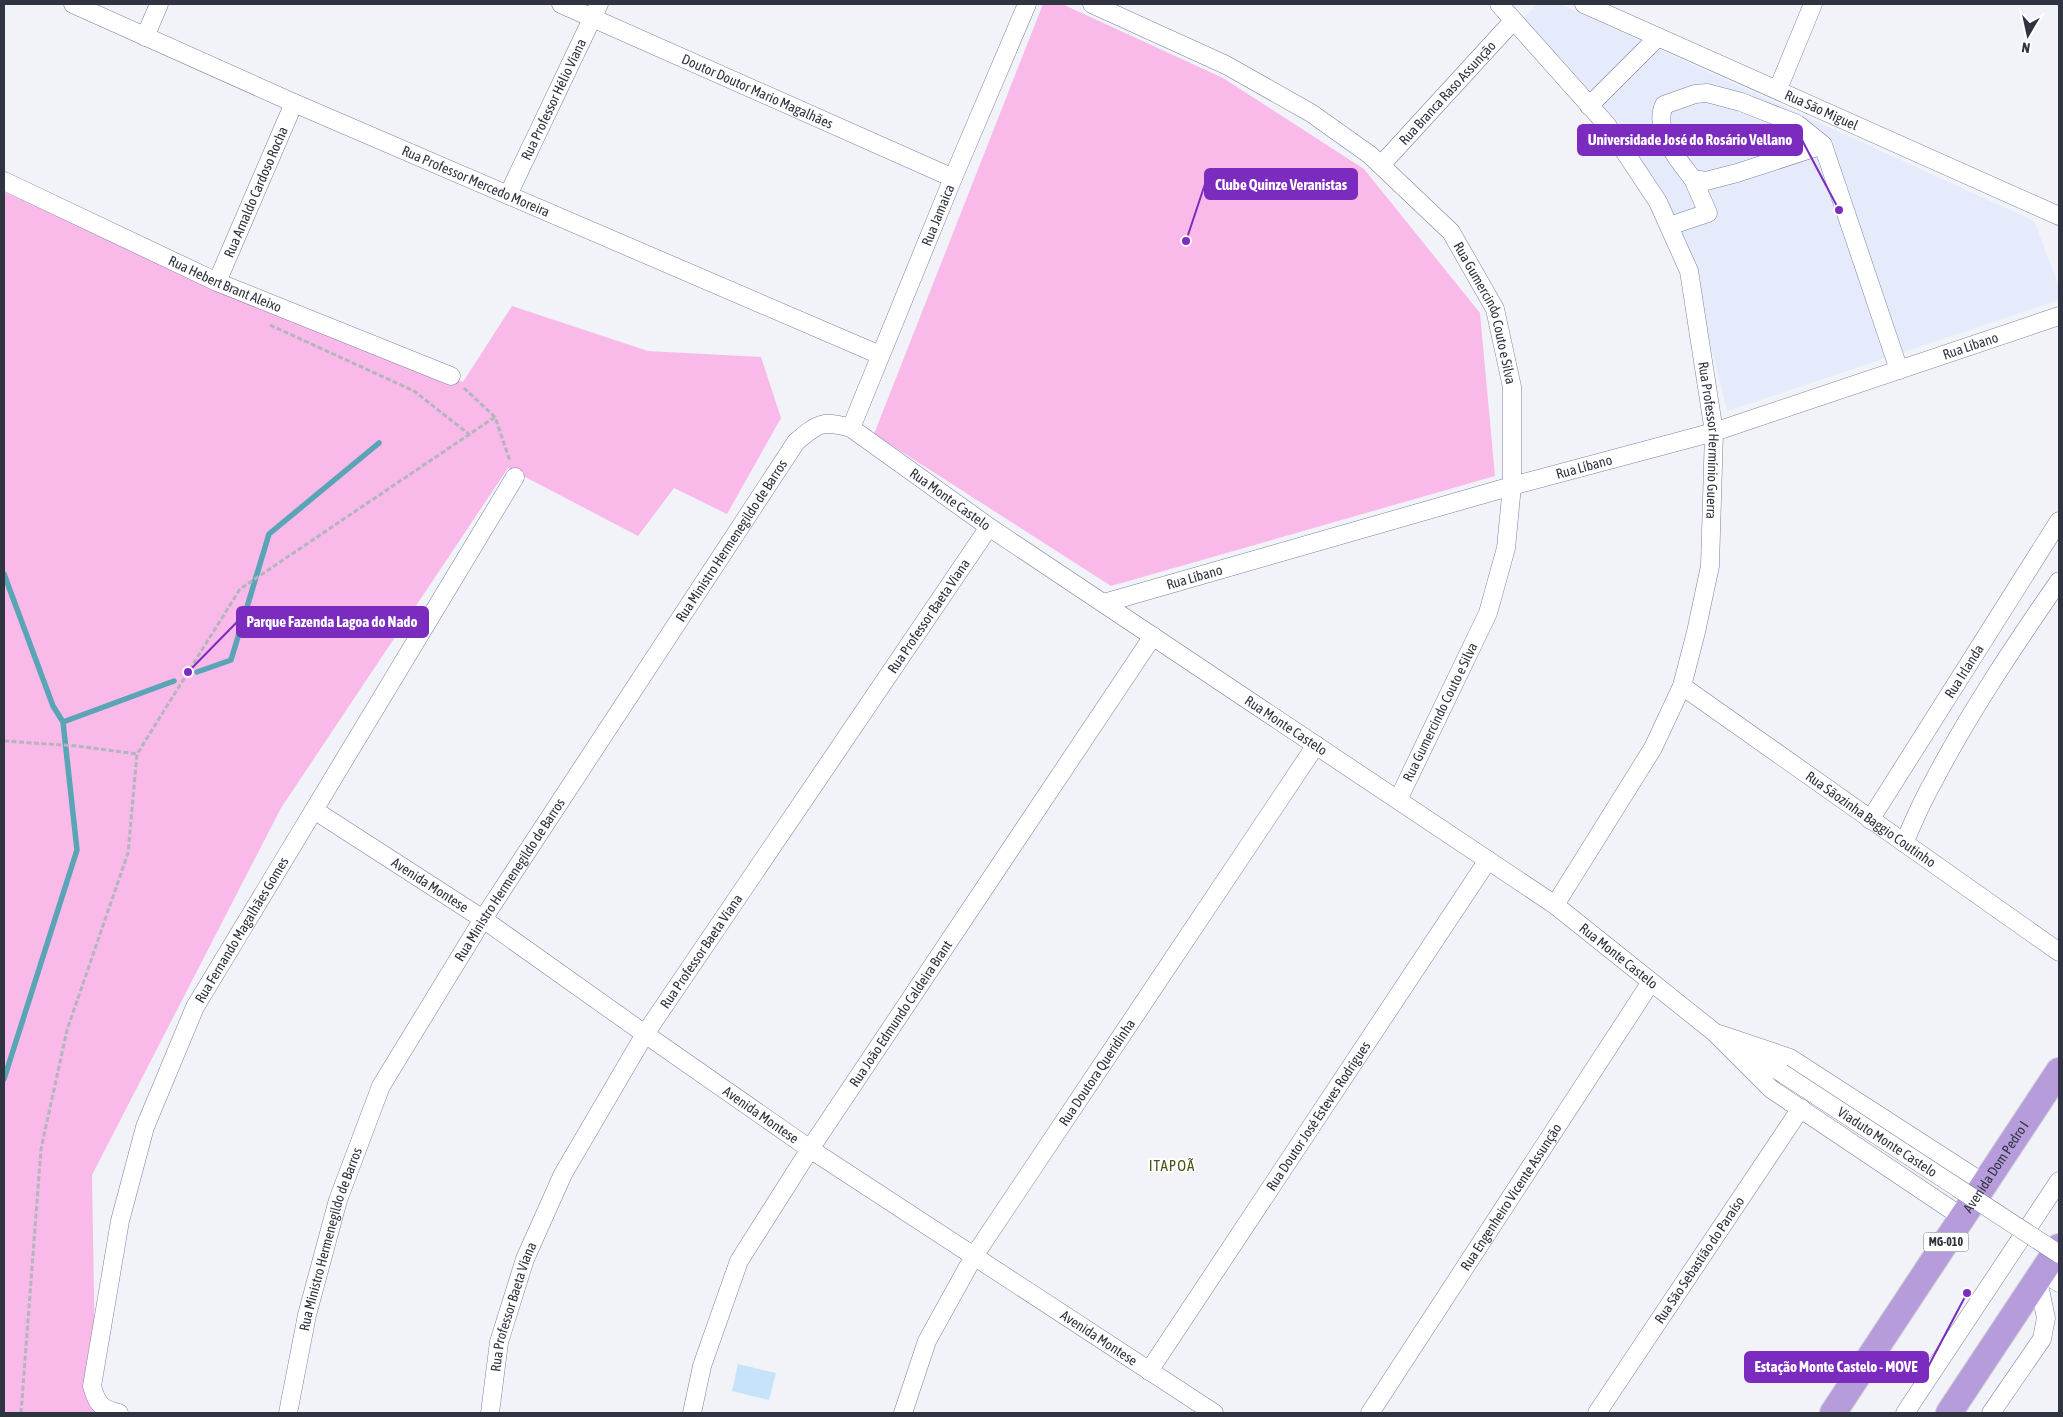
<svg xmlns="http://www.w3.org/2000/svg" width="2063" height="1417" viewBox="0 0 2063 1417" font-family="'Asap Condensed',sans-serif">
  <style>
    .built { fill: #e6ebfb }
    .green { fill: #f9baea }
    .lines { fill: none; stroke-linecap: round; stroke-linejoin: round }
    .stream { stroke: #5aa5b5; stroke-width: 5.5 }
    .building { fill: #c5e4fa }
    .minor-casing { stroke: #7a829f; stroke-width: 19 }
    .highway-casing { stroke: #cdced1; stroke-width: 28 }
    .path { stroke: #b3b5bd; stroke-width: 3; stroke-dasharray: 5 2.5; stroke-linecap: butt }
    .minor { stroke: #fff; stroke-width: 18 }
    .highway { stroke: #b79cdb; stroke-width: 26 }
    .minor-bridge-casing { stroke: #7a829f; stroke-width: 19; stroke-linecap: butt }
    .minor-bridge { stroke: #fff; stroke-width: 18 }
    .labels { text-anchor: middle; stroke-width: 4; stroke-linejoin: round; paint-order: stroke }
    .shield { fill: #fff; stroke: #6e7179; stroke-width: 1 }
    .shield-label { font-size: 12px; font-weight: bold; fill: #303440 }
    .street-label { font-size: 14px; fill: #303440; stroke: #fff }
    .neighbourhood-label { font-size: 15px; letter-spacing: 1px; fill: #4c5218; stroke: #fff }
    .leader { fill: none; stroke: #7b2cbf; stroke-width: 2 }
    .callout-dot { fill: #7b2cbf; stroke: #fff; stroke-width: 2 }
    .callout { fill: #7b2cbf; stroke: #7b2cbf; stroke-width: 2 }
    .callout-label { font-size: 15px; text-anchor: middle; font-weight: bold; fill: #fff }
  </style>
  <rect width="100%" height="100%" fill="#f1f3f9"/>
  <path class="built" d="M1538,4H1560L2034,221L2059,286V300L1727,411L1691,264L1662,200L1621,125L1521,20Z"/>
  <path class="green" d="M1043,4H1062L1223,78L1364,169L1480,313L1495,476L1111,586L874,434Z
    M4,192L214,287L463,382L512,306L648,351L761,357L781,418L727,514L674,488L638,536L508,468L281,808L92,1175L96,1413H4Z"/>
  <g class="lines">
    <path class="stream" d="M4,574L53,706L63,722L77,850L4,1079
      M197,672L231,660L269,534L379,443
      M63,722L174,681"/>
  </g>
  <path class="building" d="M738,1364L776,1373L769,1400L732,1391Z"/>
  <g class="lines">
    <g class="minor-casing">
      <g id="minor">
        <path id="s1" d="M73,4L294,103L880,355"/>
        <path id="s2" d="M561,4L953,178"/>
        <path id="s3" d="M1092,4L1226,65L1311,113L1370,155L1451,232L1495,309L1512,387V486L1506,548L1488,613L1398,800"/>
        <path id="s4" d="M1499,4L1607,125L1658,202L1689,271L1714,432L1710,566L1696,632L1682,686L1653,748L1555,905"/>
        <path id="s5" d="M1584,4L2059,216"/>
        <path d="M145,37L159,4"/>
        <path d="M1778,89L1813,4"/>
        <path d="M1589,106L1658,37"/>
        <path d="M1823,145L1737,173L1706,181L1693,179C1678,160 1653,131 1664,105L1695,94L1707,93L1741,102L1797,124L1823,145L1899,370"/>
        <path id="s6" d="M1381,165L1513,21"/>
        <path id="s7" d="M4,181L217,282L451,376"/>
        <path id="s8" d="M508,195L599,4"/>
        <path d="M1669,226L1708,213L1693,179"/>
        <path id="s9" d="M217,282L294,103"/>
        <path id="s10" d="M851,428L953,178L1027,4"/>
        <path id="s11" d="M1104,603L1512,486L1714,432L2059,316"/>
        <path id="s12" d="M1682,686L2059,952"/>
        <path id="s13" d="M314,810L483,919L645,1034L810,1149L1214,1413"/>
        <path id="s14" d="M1870,820L2059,521"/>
        <path d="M1904,843C1913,823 1921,803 1932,784C1969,713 2014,646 2059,581"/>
        <path d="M1719,1034L1790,1058L1985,1184"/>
        <path d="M1744,1051L1782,1073"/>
        <path d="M2043,1272L2059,1283"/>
        <path id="s15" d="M1149,1371L1488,860"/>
        <path id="s16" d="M119,1413C101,1409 97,1404 92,1386L120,1221L145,1127L195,1007L515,477"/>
        <path id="s17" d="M288,1413L307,1315L338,1200L381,1086L483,919L796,442C818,423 823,420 851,428L989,527L1555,905L1714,1032L1771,1089L1962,1217"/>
        <path id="s18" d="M490,1413L499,1342L525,1259L563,1174L645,1034L989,527"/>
        <path id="s19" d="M692,1413L702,1366L739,1261L810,1149L1153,636"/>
        <path id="s20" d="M903,1413L927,1341L974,1256L1316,745"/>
        <path id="s21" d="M1370,1413L1651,982"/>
        <path id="s22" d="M1597,1413L1801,1108"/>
        <path d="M1905,1413L2059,1181"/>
        <path d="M1991,1413L2042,1339L2046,1318L2038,1280"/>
      </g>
    </g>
    <g class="highway-casing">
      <g id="highway">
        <path id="s23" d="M1833,1413L2059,1071"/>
        <path d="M1949,1413L2059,1247"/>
      </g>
    </g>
    <path class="path" d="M270,325L414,391L470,435
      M464,388L495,417L510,461
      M4,741L77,746L137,754
      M21,1413L41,1149L67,1030L128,853L137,754L240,589L495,417"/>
    <use href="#minor" class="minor"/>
    <use href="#highway" class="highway"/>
    <g class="minor-bridge-casing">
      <g id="minor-bridge">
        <path id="s24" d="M1782,1073L2059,1254"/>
      </g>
    </g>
    <use href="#minor-bridge" class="minor-bridge"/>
  </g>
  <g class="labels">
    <rect class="shield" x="1923.5" y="1232.5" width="45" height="19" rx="4"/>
    <g class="shield-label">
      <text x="1946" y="1246">MG-010</text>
    </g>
    <g class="street-label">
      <text dy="5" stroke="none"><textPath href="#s2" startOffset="215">Doutor Doutor Mario Magalhães</textPath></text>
      <text dy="5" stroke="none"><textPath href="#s6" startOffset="98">Rua Branca Raso Assunção</textPath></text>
      <text dy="5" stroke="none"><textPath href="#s8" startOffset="106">Rua Professor Hélio Viana</textPath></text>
      <text dy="5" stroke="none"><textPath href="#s5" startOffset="260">Rua São Miguel</textPath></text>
      <text dy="5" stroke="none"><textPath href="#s1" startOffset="440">Rua Professor Mercedo Moreira</textPath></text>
      <text dy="5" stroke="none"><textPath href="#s9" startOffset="98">Rua Arnaldo Cardoso Rocha</textPath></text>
      <text dy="5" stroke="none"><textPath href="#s10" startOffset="230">Rua Jamaica</textPath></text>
      <text dy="5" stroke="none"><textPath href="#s7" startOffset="244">Rua Hebert Brant Aleixo</textPath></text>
      <text dy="5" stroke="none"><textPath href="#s3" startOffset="518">Rua Gumercindo Couto e Silva</textPath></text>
      <text dy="5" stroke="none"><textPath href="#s11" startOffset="904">Rua Líbano</textPath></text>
      <text dy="5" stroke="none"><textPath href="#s4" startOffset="501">Rua Professor Hermínio Guerra</textPath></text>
      <text dy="5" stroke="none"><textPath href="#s11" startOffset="499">Rua Líbano</textPath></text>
      <text dy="5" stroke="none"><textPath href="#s17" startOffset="1290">Rua Monte Castelo</textPath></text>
      <text dy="5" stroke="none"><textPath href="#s17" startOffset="989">Rua Ministro Hermenegildo de Barros</textPath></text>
      <text dy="5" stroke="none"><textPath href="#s11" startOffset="94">Rua Líbano</textPath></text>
      <text dy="5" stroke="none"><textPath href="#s18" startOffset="919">Rua Professor Baeta Viana</textPath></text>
      <text dy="5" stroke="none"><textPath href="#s14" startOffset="176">Rua Irlanda</textPath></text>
      <text transform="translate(1440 712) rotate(-64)" y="5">Rua Gumercindo Couto e Silva</text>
      <text dy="5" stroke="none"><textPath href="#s17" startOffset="1695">Rua Monte Castelo</textPath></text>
      <text dy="5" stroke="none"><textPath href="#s12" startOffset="231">Rua Sãozinha Baggio Coutinho</textPath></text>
      <text dy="5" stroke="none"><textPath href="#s17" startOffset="584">Rua Ministro Hermenegildo de Barros</textPath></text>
      <text dy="5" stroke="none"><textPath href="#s13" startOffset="138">Avenida Montese</textPath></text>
      <text dy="5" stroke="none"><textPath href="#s16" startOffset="526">Rua Fernando Magalhães Gomes</textPath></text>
      <text dy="5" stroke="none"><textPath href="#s18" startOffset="514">Rua Professor Baeta Viana</textPath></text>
      <text dy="5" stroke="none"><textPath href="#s17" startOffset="2100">Rua Monte Castelo</textPath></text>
      <text dy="5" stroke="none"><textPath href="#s19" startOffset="455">Rua João Edmundo Caldeira Brant</textPath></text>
      <text dy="5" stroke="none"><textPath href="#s20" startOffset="394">Rua Doutora Queridinha</textPath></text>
      <text dy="5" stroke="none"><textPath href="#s15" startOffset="306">Rua Doutor José Esteves Rodrigues</textPath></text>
      <text dy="5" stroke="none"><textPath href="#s13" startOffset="541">Avenida Montese</textPath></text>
      <text dy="5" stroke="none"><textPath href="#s24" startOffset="126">Viaduto Monte Castelo</textPath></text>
      <text dy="5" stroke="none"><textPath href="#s23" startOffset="295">Avenida Dom Pedro I</textPath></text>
      <text dy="5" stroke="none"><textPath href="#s21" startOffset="258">Rua Engenheiro Vicente Assunção</textPath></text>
      <text dy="5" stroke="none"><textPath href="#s17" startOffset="179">Rua Ministro Hermenegildo de Barros</textPath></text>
      <text dy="5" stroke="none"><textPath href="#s22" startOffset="184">Rua São Sebastião do Paraíso</textPath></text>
      <text dy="5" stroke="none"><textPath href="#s18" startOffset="109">Rua Professor Baeta Viana</textPath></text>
      <text dy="5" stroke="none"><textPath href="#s13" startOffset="946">Avenida Montese</textPath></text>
    </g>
    <g class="neighbourhood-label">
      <text x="1172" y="1171">ITAPOÃ</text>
    </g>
  </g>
  <path class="leader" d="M1839 210L1802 140M1186 241L1205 184M188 672L237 622M1967 1293L1928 1367"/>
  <g class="callout-dot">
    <circle cx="1839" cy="210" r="5"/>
    <circle cx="1186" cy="241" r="5"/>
    <circle cx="188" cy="672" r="5"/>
    <circle cx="1967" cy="1293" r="5"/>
  </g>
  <g class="callout">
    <rect x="1578" y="125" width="224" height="30" rx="5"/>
    <rect x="1205" y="169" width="152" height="30" rx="5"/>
    <rect x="237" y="607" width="191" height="30" rx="5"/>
    <rect x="1745" y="1352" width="183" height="30" rx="5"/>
  </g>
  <g class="callout-label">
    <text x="1690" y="145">Universidade José do Rosário Vellano</text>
    <text x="1281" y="190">Clube Quinze Veranistas</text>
    <text x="332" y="627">Parque Fazenda Lagoa do Nado</text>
    <text x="1836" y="1372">Estação Monte Castelo - MOVE</text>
  </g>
  <rect width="2063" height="1417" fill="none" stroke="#303440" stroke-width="10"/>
  <g transform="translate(2028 35) rotate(189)" stroke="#ffffff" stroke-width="4" paint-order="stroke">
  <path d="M0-4L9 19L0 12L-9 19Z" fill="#303440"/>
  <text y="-8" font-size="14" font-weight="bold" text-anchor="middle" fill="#303440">N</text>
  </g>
</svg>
